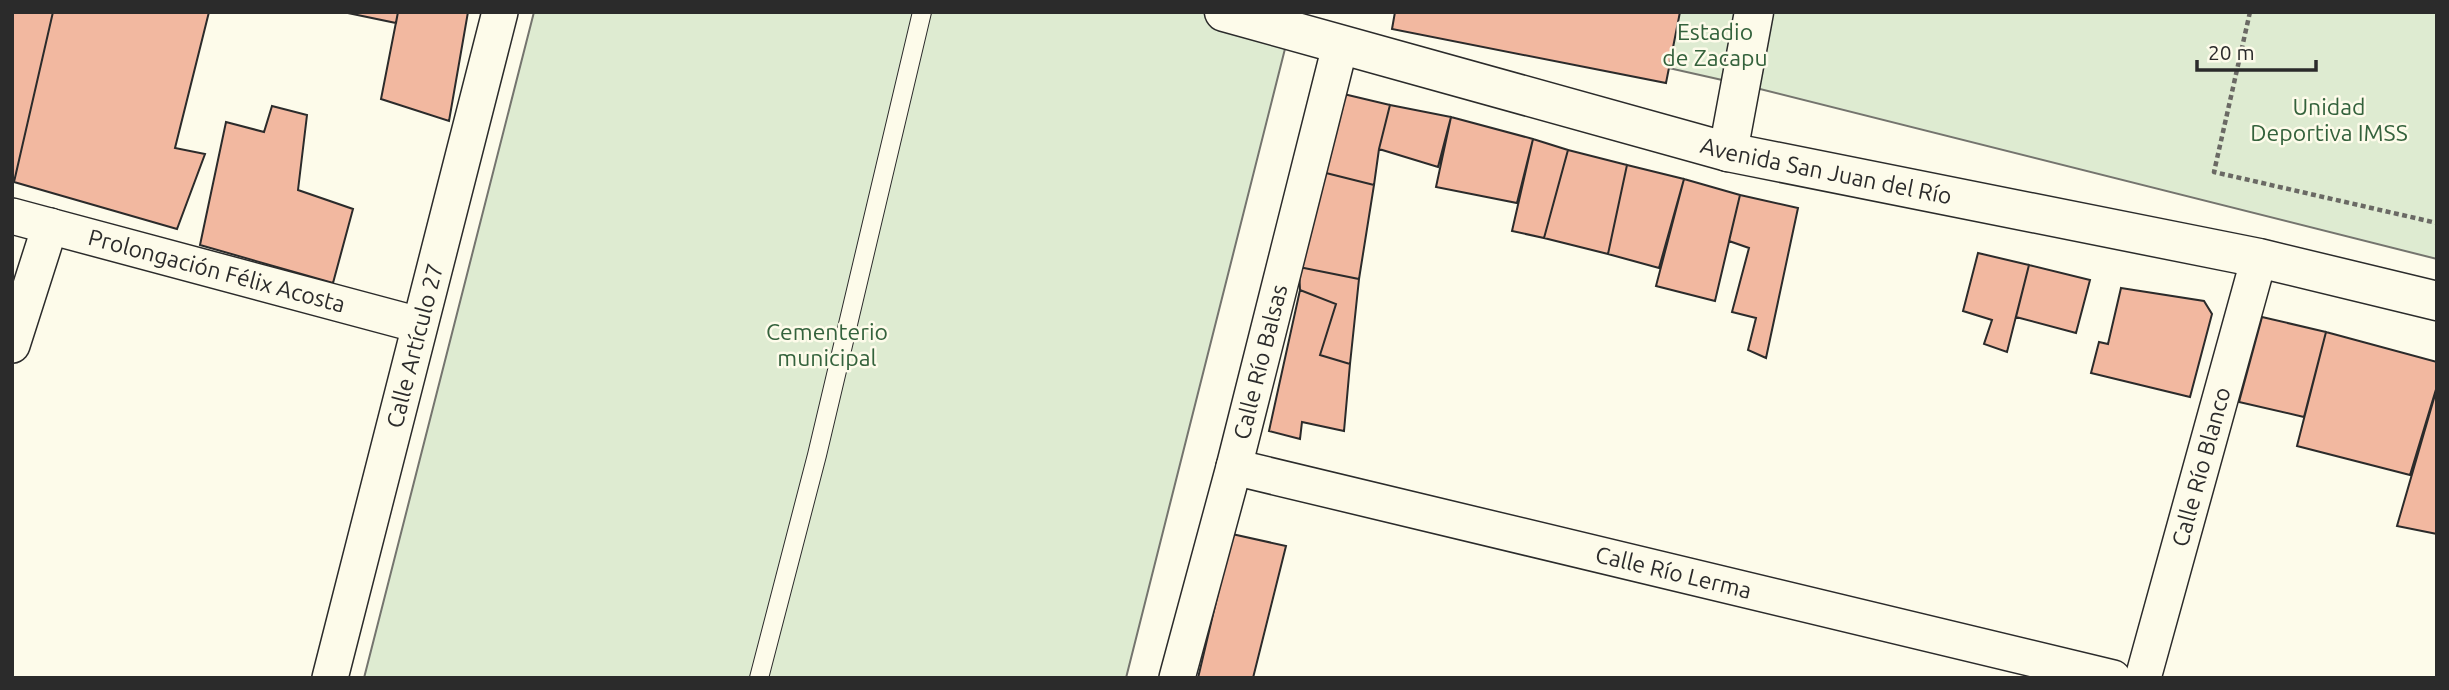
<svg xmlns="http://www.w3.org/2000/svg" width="2449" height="690" viewBox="0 0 2449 690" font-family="Ubuntu,sans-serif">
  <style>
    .green { fill: #deebd1; stroke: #74746e; stroke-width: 2 }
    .building { fill: #f2b8a0; stroke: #2b2b2b; stroke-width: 2 }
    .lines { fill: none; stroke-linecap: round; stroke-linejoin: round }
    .service-casing { stroke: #2b2b2b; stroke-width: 20 }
    .minor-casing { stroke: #2b2b2b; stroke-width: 38 }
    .tertiary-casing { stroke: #2b2b2b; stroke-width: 41 }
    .path { stroke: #6a6964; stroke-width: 4.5; stroke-dasharray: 5 3.5; stroke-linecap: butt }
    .service { stroke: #fdfbea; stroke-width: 18 }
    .minor { stroke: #fdfbea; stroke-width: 35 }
    .tertiary { stroke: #fdfbea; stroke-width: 38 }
    .labels { text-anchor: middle; stroke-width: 5; stroke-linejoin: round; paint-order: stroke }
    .park-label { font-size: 23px; fill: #34623c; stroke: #fdfbea }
    .street-label { font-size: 23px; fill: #2b2b2b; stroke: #fdfbea }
  </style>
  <rect width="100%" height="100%" fill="#fdfbea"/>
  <path class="green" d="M534,12H1224L1290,29L1126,678H364Z
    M1420,12H2437V259L1740,84Z"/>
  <path class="building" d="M12,12H53L14,182L12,181Z
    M53,12H209L175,148L205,154L177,229L14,182Z
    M343,12H398L396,23Z
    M398,12H468L449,121L381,99Z
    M1395,12L1548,13L1680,12L1666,83L1392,29Z
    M1331,91L1390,105L1379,149L1374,185L1318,171Z
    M1390,105L1451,117L1438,167L1379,149Z
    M272,106L307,115L298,190L353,209L333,283L200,245L226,122L264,132Z
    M1451,117L1533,139L1517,203L1436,187Z
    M1533,139L1568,150L1544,238L1512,231Z
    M1568,150L1627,165L1608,254L1544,238Z
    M1627,165L1684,179L1659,268L1608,254Z
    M1318,171L1374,185L1359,279L1299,267Z
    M1684,179L1740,195L1715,301L1656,286Z
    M1740,195L1798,208L1766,358L1748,350L1756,318L1732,312L1749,248L1729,241Z
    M1978,253L2029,265L2007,352L1984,344L1992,320L1963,311Z
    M2029,265L2090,280L2076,333L2016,317Z
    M1299,267L1359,279L1350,364L1320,355L1336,304L1300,290Z
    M2121,288L2204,301L2212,314L2190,397L2091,373L2099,342L2108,344Z
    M1300,290L1336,304L1320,355L1350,364L1344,431L1302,422L1300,439L1269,431Z
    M2262,317L2326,332L2304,417L2239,402Z
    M2326,332L2437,362V386L2410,475L2297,446Z
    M2437,388V534L2397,526Z
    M1232,534L1286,546L1253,678H1198Z"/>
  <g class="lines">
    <g class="service-casing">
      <path id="service" d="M759,678L817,455L922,12"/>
    </g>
    <g class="minor-casing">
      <g id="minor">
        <path id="s1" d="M12,216L419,325"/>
        <path d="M12,345L50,226"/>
        <path id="s2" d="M1234,467L2113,678"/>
        <path id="s3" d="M330,678L500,12"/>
        <path id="s4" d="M1177,678L1234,467L1340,46"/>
        <path id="s5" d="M2143,678L2259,258"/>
      </g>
    </g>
    <g class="tertiary-casing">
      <g id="tertiary">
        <path id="s6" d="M1224,12L1728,152L2259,258L2437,301"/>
        <path d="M1728,152L1754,12"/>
      </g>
    </g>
    <path class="path" d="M2250,12L2214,172L2437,223"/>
    <use href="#service" class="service"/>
    <use href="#minor" class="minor"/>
    <use href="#tertiary" class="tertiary"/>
  </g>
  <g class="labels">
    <g class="park-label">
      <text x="1715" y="40">Estadio<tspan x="1715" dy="26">de Zacapu</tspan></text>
      <text x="2329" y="115">Unidad<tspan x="2329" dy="26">Deportiva IMSS</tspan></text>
      <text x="827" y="340">Cementerio<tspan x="827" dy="26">municipal</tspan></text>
    </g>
    <g class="street-label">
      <text dy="8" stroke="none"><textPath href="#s6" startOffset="623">Avenida San Juan del Río</textPath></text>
      <text dy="8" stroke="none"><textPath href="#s1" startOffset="212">Prolongación Félix Acosta</textPath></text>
      <text dy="8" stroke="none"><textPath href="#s3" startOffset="343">Calle Artículo 27</textPath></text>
      <text dy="8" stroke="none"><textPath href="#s4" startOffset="327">Calle Río Balsas</textPath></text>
      <text dy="8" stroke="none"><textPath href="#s5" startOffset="219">Calle Río Blanco</textPath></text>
      <text dy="8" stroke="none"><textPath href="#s2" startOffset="452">Calle Río Lerma</textPath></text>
    </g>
  </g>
  <rect width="2449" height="690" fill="none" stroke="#2b2b2b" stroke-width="28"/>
  <path d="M2197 60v10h119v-10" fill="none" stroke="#2b2b2b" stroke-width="3.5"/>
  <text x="2208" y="60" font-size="21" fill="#2b2b2b" stroke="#fdfbea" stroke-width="5" paint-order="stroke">20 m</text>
</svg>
